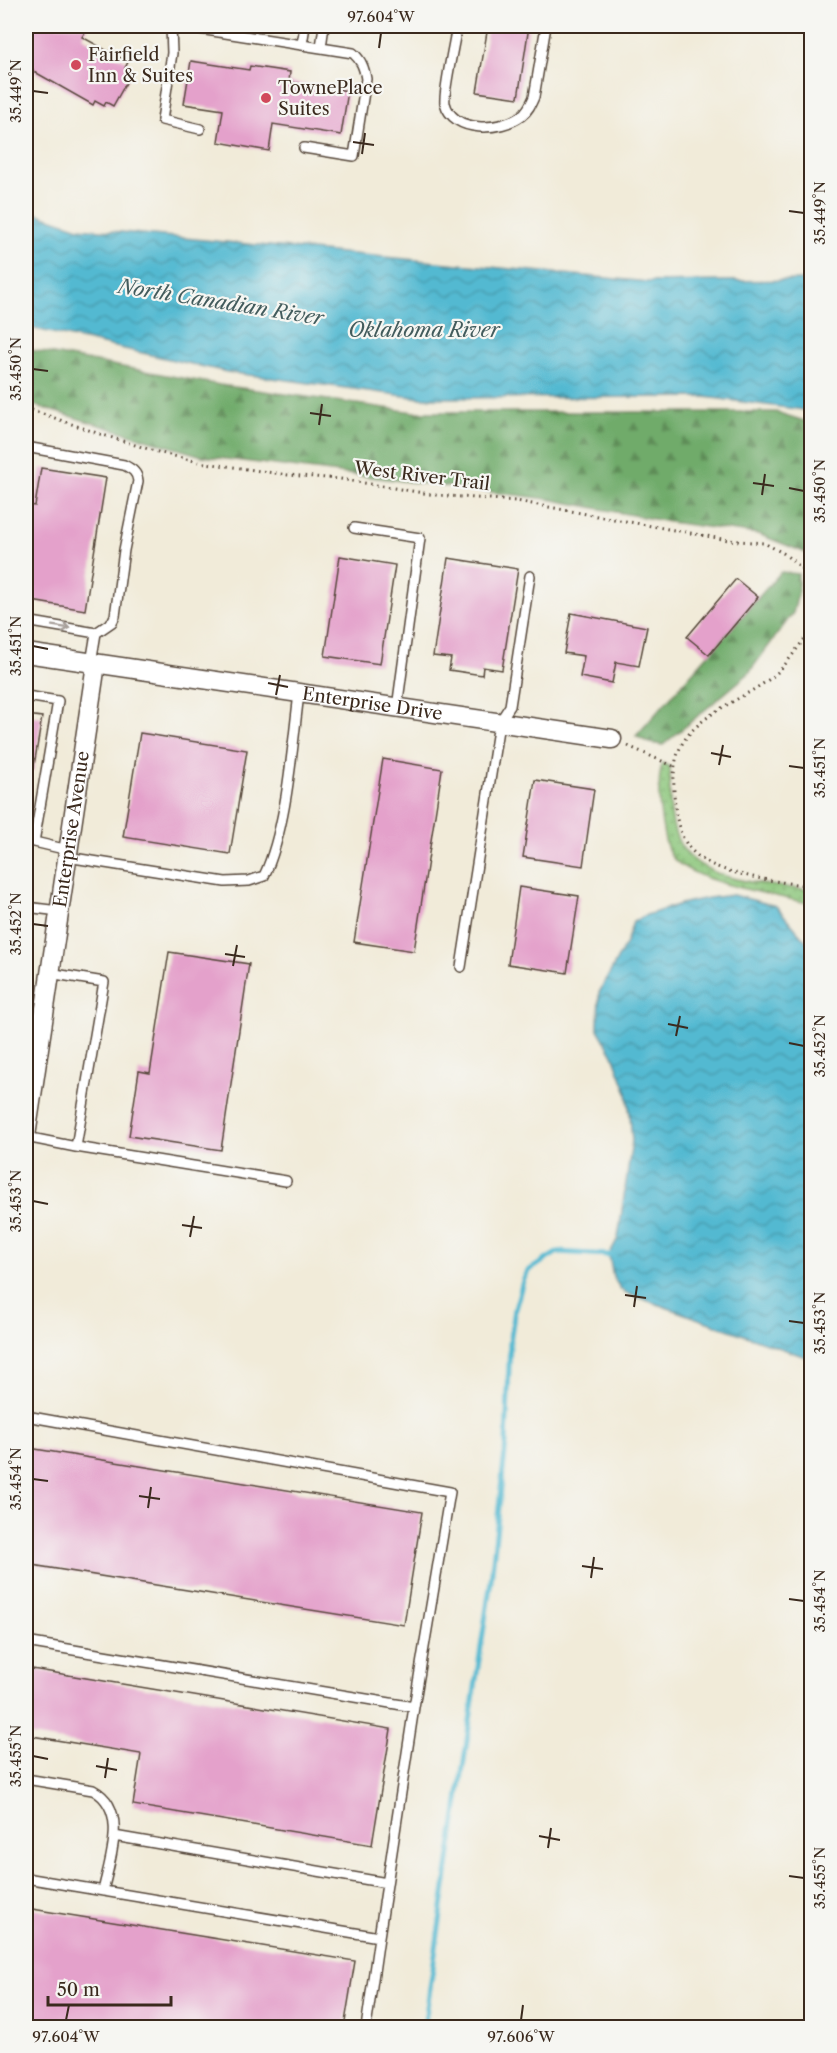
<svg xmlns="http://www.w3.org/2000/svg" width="837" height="2053" viewBox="0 0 837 2053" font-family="'Libre Caslon Text',serif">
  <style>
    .grass { fill: url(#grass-dots); stroke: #63784c; stroke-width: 1.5 }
    .forest { fill: url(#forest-firs); stroke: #566a44; stroke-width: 1.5 }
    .water { fill: url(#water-waves); stroke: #477278; stroke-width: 1.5 }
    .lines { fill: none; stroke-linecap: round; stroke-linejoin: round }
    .stream { stroke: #53b9d1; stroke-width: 5 }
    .building { fill: #e4a1cb }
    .lane-casing { stroke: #56473a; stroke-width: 12 }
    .street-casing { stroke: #56473a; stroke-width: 21 }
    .path { stroke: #56473a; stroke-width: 3; stroke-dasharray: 1.5 4.5; stroke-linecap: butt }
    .lane { stroke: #fff; stroke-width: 9 }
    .street { stroke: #fff; stroke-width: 18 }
    .oneway { stroke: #a79f9a }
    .ticks { fill: none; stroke: #3b2a1e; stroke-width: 2 }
    .poi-dot { fill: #d1495b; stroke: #f6f6f2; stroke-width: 2 }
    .labels { text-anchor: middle; stroke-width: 4.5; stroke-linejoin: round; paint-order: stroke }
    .poi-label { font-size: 18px; fill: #3b2a1e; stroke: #f6f6f2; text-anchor: start }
    .street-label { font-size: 18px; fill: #3b2a1e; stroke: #f6f6f2 }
    .water-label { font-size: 20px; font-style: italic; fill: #435c5d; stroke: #f6f6f2 }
    .neatline { fill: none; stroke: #3b2a1e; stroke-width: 2 }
    .ticks-label { font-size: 15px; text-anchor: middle; fill: #3b2a1e }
  </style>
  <defs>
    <pattern id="grass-dots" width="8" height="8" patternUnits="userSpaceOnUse" patternTransform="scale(1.5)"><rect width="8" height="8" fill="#8bc67a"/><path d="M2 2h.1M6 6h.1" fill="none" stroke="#73a163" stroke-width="1.8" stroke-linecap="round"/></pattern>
    <pattern id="forest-firs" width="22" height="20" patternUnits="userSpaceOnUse" patternTransform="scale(1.5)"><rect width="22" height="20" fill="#70ab6a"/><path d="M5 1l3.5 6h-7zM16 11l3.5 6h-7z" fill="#5d8b57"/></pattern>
    <pattern id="water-waves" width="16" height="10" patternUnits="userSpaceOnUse" patternTransform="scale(1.5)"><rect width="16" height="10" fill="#53b9d1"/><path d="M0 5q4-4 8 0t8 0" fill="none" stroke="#4697a9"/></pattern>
  </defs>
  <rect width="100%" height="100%" fill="#f6f6f2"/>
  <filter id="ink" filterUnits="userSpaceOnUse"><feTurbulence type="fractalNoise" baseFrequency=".0167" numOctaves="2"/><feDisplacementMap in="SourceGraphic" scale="12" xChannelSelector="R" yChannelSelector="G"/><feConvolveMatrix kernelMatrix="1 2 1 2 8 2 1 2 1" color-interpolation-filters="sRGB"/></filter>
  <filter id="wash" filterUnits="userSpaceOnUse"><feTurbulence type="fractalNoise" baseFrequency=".008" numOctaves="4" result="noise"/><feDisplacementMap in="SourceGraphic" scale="24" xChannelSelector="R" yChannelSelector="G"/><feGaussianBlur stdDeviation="1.35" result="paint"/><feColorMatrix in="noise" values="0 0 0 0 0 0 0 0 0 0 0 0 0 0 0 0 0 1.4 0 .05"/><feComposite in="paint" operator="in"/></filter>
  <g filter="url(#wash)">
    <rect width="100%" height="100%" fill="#f1ebd9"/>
    <path class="grass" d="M662,763L670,767C670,791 668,818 678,840C697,883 772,885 811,890V904C779,895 687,883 670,854C664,843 663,830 661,818C658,800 658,781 662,763Z"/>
    <path class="forest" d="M26,349L220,385L414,412H776L811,423V555L758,534L669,522L548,499L202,456L26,403Z
      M781,572L798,574V594L793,613L748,674L663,745L649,743L636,736Z"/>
    <path class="water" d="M26,210L79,228L648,282L811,280V411L705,397L420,398L227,372L26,327Z
      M733,895L776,906L811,947V1359L626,1293L620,1288L613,1277L609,1255L618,1238L632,1141L630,1115L627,1093L613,1055L598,1029L599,993L626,943L633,922C648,912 654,914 668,908C690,900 710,898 733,895Z"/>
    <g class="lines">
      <path class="stream" d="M424,2028L491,1580L506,1443L510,1342L515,1309L523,1281L528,1271L558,1252L609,1255L616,1253"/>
    </g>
    <g id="blocks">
      <path class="building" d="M26,26H89L82,37L128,62L125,68L132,72L113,106L106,102L104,106L95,101L93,105L26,67Z
        M488,26H529L518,98L477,92Z
        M191,61L249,70L250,66L290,72L289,82L348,91L341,135L273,124L269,151L218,142L223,110L184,104Z
        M41,468L106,478L85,610L26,600V505L35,506Z
        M340,556L395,565L380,664L325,656Z
        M448,558L518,569L502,670L483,667L482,675L449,670L451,658L433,656Z
        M736,579L758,597L709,655L687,637Z
        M571,613L647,627L639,666L616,662L612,683L580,677L584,656L564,653Z
        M26,715L42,717L33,772H26Z
        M140,733L247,750L230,854L123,837Z
        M383,759L442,769L414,951L354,942Z
        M535,780L594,789L583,866L523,857Z
        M519,887L579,896L567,973L508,964Z
        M169,952L249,964L221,1150L129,1136L139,1071L150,1073Z
        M29,1448L422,1512L404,1625L26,1564V1467Z
        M26,1668L391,1729L372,1845L133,1805L141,1754L26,1735Z
        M26,1908L355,1961L344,2028H45L26,2024Z"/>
    </g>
  </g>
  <g filter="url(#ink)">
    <use href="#blocks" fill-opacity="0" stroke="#56473a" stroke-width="1.5"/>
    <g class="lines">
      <g class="lane-casing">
        <path id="lane" d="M151,26L187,27L353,53C361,60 364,67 366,79L354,156L304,148
          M457,26C455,39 443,94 445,103C453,134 501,131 521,116C528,111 531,104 534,97L546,26
          M171,27L172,53L162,120L200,129
          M302,44L305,26
          M321,47L324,26
          M26,447L124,465C132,469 137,472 138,481L124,550L115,616L112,622L96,633L26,621
          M354,528L420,538L397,708
          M91,663L96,633
          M26,696L58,701L34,842
          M26,840L68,850
          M67,857L225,882L249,881L264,876C287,828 292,748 299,694
          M26,907L59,911
          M461,967L499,723L510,706L530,576
          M26,1137L76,1147L104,982L49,973
          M76,1147L286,1181
          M26,1416L450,1492L414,1707
          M26,1642L414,1707L379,1937L26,1878
          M26,1779L93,1790C129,1809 110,1859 103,1891
          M114,1836L387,1883
          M366,2028L379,1937"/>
      </g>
      <g class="street-casing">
        <g id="street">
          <path id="s1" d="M26,653L612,739"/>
          <path id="s2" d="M26,1136L96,664"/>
        </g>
      </g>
      <path class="path" d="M26,408L100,434L161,453L199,462L288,475L340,479L435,495L516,501L728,540L764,543L783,553L812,576
        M812,630C801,642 792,657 781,669C757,693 722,703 698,725C676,744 673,764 674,791C676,842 690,862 740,874C763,880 787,883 812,886
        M628,746L673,766"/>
      <use href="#lane" class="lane"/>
      <use href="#street" class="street"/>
    </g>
    <defs><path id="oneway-shaft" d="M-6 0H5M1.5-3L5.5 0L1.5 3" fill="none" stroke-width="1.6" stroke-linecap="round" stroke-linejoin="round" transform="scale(1.5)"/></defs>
    <use class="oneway" href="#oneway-shaft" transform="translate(61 627) rotate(9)"/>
  </g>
  <path class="ticks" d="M379,48L381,33M33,91L48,93M353,142L374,145M362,154L365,133M789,211L804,213M33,369L48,371M310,413L331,416M319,425L322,404M753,483L774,486M789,488L804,491M762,495L765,474M33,646L48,649M268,683L288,687M276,695L280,675M711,753L731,757M719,765L723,745M789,766L804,768M33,924L48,926M225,954L245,957M233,966L237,945M668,1024L688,1028M676,1036L680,1016M789,1043L804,1046M33,1201L48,1204M182,1225L202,1228M190,1237L194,1216M625,1295L646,1298M634,1307L637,1286M789,1321L804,1323M33,1479L48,1481M139,1496L160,1499M148,1508L151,1487M582,1566L603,1569M591,1578L594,1557M789,1599L804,1601M33,1756L48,1759M96,1766L117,1770M105,1778L108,1758M539,1836L560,1840M548,1848L551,1828M789,1876L804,1878M66,2020L69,2005M521,2020L523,2005"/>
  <g class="poi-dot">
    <circle cx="76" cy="65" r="6"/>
    <circle cx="266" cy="98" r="6"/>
  </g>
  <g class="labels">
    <g class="poi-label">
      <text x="88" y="61">Fairfield<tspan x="88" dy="21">Inn &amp; Suites</tspan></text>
      <text x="278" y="94">TownePlace<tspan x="278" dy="21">Suites</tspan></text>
    </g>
    <g class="street-label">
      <text transform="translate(422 476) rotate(7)" y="6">West River Trail</text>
      <text dy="6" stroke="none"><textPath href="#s1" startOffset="350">Enterprise Drive</textPath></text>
      <text dy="6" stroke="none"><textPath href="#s2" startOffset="310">Enterprise Avenue</textPath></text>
    </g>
    <g class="water-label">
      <text transform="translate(221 302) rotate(9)" y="7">North Canadian River</text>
      <text x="424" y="337">Oklahoma River</text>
    </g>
  </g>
  <rect width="837" height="2053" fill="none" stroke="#f6f6f2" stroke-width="66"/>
  <path d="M48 1996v9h123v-9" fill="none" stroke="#3b2a1e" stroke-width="3"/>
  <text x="57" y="1996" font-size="18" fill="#3b2a1e" stroke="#f6f6f2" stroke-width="4.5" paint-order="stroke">50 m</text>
  <rect x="33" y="33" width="771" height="1987" class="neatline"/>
  <g class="ticks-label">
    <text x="381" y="22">97.604°W</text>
    <text transform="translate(16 91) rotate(-90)" y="5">35.449°N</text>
    <text transform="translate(820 213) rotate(-90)" y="5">35.449°N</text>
    <text transform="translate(16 369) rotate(-90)" y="5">35.450°N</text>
    <text transform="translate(820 491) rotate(-90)" y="5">35.450°N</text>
    <text transform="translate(16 646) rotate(-90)" y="5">35.451°N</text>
    <text transform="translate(820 768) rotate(-90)" y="5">35.451°N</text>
    <text transform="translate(16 924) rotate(-90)" y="5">35.452°N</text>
    <text transform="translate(820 1046) rotate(-90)" y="5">35.452°N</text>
    <text transform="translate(16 1201) rotate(-90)" y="5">35.453°N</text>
    <text transform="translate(820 1323) rotate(-90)" y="5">35.453°N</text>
    <text transform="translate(16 1479) rotate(-90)" y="5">35.454°N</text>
    <text transform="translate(820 1601) rotate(-90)" y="5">35.454°N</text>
    <text transform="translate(16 1756) rotate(-90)" y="5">35.455°N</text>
    <text transform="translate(820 1878) rotate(-90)" y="5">35.455°N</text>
    <text x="66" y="2042">97.604°W</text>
    <text x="521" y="2042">97.606°W</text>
  </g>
</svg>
